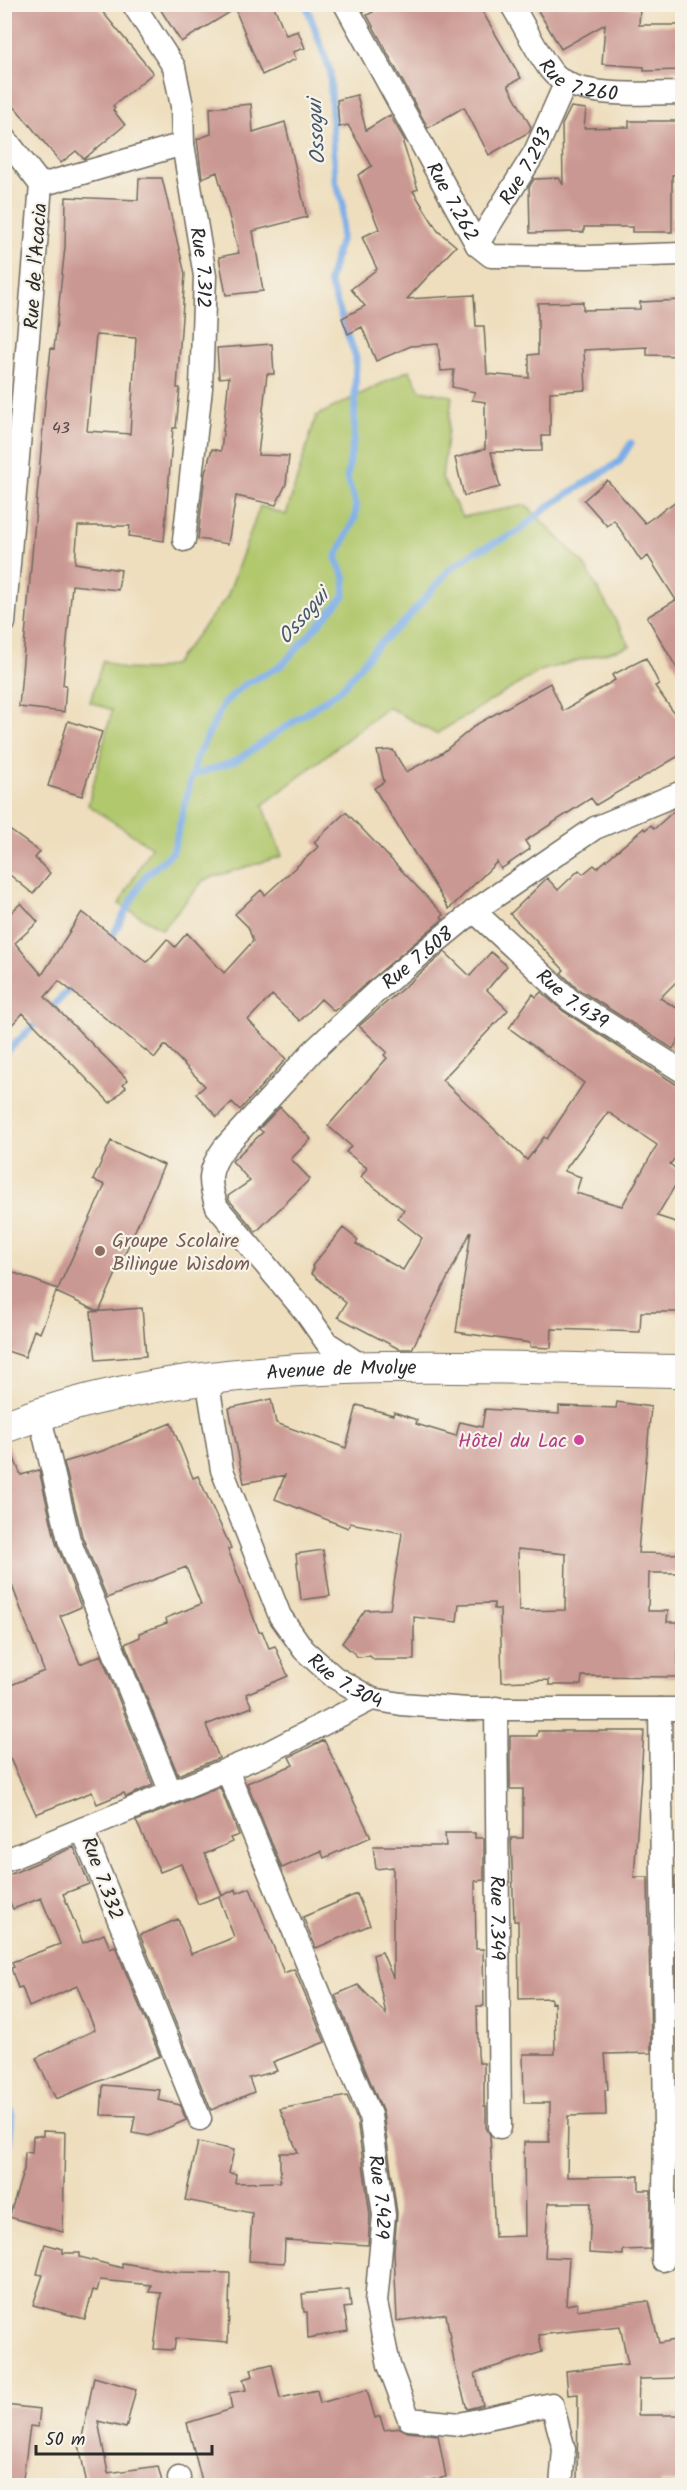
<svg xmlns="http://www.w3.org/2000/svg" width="687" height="2490" viewBox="0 0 687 2490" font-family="Kalam,sans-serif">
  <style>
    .green { fill: #b1c86d; stroke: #6e7a4c; stroke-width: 1.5 }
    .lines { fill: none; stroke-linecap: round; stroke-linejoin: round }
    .stream { stroke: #7cade7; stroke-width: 7 }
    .building { fill: #ca9892; fill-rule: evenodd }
    .street-casing { stroke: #6f6a5e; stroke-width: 25 }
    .secondary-casing { stroke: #6f6a5e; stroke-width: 34 }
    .street { stroke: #fff; stroke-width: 22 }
    .secondary { stroke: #fff; stroke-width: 32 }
    .education-dot { fill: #8d6e63; stroke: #f7f3e8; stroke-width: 2 }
    .hotel-dot { fill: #d1479c; stroke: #f7f3e8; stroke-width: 2 }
    .labels { text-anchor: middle; stroke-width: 4.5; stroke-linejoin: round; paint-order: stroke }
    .number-label { font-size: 16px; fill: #534645 }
    .street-label { font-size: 20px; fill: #2b2b2b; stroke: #f7f3e8 }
    .education-label { font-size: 20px; fill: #785e54; stroke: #f7f3e8; text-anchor: start }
    .hotel-label { font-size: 20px; fill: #b23c85; stroke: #f7f3e8; text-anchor: end }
    .water-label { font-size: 21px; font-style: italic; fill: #47586d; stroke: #f7f3e8 }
  </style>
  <rect width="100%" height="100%" fill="#f7f3e8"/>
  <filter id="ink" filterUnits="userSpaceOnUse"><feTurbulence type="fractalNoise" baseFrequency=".0167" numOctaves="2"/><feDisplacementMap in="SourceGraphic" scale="12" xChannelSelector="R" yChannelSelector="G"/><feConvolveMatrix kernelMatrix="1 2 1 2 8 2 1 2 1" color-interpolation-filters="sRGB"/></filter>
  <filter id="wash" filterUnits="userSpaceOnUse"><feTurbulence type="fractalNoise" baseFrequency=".008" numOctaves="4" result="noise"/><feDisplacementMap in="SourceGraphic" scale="24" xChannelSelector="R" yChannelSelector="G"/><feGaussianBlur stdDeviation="1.35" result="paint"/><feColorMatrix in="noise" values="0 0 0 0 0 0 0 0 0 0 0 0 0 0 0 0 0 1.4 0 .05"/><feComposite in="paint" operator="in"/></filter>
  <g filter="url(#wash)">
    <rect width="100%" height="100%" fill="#eedebd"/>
    <path class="green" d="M409,370L420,390L452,396L442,478L462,517L526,505L583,563L630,646L540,671L436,734L388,707L263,805L282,856L204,880L162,929L119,904L151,847L88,805L112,710L90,702L103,660L123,669L154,670L174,664L227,597L260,506L286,515L316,416Z"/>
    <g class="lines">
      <path class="stream" d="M191,776L236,761L341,689L375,648L407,619L449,570L473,553L516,533L549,506L619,462L631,443
        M108,944L145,876L173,852L196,759L224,703L244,685L282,665L344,596L345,578L336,558L355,518L356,505L347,478L354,437L356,358L329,281L341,239L343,204L335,180L330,71L306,4
        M49,1011L74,984
        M4,1054L41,1019
        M4,2096L12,2115L4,2193"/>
    </g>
    <g id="blocks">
      <path class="building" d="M4,4H96L153,73L113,106L115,108L113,110L125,125L84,159L76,151L61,163L4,94Z
        M157,4H273L286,35L298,31L305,48L293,52L296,59L262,75L235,9L181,42Z
        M369,4H478L521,78L508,85L531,127L529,132L489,155L464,107L428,128L367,15L373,12Z
        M534,4L640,8L639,25H682V70L644,71V67L602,64L605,24L561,49Z
        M357,95L366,130L390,115L405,141L403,143L418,189L413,191L438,231L456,246L407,299L474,295L476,326H484L487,374L529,378V355L538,354V303L583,302V310L640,309V302L682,300V356L647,355V347L584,350L586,390L550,392V436H542V451L491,452L500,487L464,496L455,458L485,449V402L472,400L475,392L452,387L454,370L441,371L438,344L411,346L376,361L362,327L348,334L342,318L365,306L351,289L377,269L362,237L379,229L358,175L372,166L348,125L339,127L337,100Z
        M251,104L253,132L285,122L307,217L253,231L263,291L226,295L219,257L239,253L217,172L202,178L197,139L211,134L210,108Z
        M571,107L586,109L584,128L629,127V121H682V174L672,175V232H632V227H584V232L530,233L529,187L534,179L559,178L563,185L562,125Z
        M139,178H162L185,274L177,388H180L176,428H173L164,541L129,536L130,526H78L75,563L121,570L118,590L72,585L63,685H66L64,712L19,707L45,403L51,348L54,349L65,247L66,197L138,200ZM96,335L136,338L130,434L87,431Z
        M272,344L274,374H267L258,455L289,456L286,484L276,505L236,496L228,544L198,539L205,473L212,449L221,451L229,377L219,378L217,348Z
        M607,480L645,523L682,497V677L647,617L676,600L648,556L641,561L614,520L607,526L584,500Z
        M646,658L659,684L655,686L682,724V754L596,805L591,798L525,841L530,849L501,869L497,862L449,909L374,788L384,782L377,751L393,750L406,772L442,753L477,724L550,683L563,711L615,680L612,675Z
        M68,721L102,732L82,796L48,786Z
        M682,806V976L660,998L682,1011V1033L673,1049L578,989L561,973L564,970L510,914L547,878L558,890L579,870L583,874L594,865L597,868L644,828L645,830L651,825L654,829L675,810Z
        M346,812L444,915L441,917L443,919L334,1011L321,999L300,1021L272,995L248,1020L286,1059L240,1110L232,1102L217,1117L196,1094L205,1086L165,1045L155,1058L59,981L45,997L128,1080L123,1084L126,1087L110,1103L23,1013L4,1033V919L21,903L38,922L15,943L42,975L82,912L147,962L167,939L175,947L187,933L224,973L253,941L248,927L235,914L261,890L265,895L318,847L314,842Z
        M4,826L40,852L35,858L50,873L33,894L4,870Z
        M445,952L470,976L491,952L507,966L487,990L508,1010L442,1080L527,1160L544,1137L547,1139L584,1083L509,1028L533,994L536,997L541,992L563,1011L682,1088V1151L670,1164L682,1174L657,1216L682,1224V1312H641L640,1332L552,1329L551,1348L530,1347V1343L456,1332L471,1231L412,1349H399L338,1317L346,1303L311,1273L314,1268L312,1266L343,1228L358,1240L356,1244L403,1270L422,1238L397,1218L404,1210L361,1177L367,1168L346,1152L351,1146L328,1126L387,1058L384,1055L387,1052L359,1026ZM608,1112L657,1145L622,1206L576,1193L581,1177L564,1171Z
        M280,1107L311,1139L291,1159L310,1179L256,1232L229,1200L228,1196L250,1181L232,1161L263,1132L259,1129Z
        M111,1141L164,1165L99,1312L56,1292L40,1333L34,1330L25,1357L4,1350V1285L9,1271L58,1289L57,1291L105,1185L93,1180Z
        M142,1308L146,1356L96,1360L91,1312Z
        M271,1399L276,1423L346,1448L357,1405L393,1415L394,1412L417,1420L416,1424L456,1436L460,1422L482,1427L485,1409L559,1414V1406L616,1408L617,1402L651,1407L638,1553L682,1554V1573H649L648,1611H668L667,1622H678V1677L582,1676L581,1685H549V1680L502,1682L500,1609H494V1603L459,1604L457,1622L414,1617V1660H374L370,1656L358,1657L342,1643L365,1610L390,1609L402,1533L350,1523L348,1528L275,1499L285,1475L244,1483L229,1408ZM518,1549L566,1554L565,1610L519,1611Z
        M171,1423L193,1478L198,1476L231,1548L228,1549L259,1632L262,1631L269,1648L275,1646L288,1676L246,1694L252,1707L206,1725L219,1758L178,1775L125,1644L140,1637L139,1633L167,1623L166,1618L201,1604L186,1567L107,1598L82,1536L64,1462L102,1451Z
        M4,1444H8L21,1475L39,1470L56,1543L81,1607L60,1616L80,1664L101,1655L153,1785L126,1797L124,1793L97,1804L92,1792L36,1814L4,1746V1688L44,1671L11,1583L4,1585Z
        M323,1550L330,1596L301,1600L296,1554Z
        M538,1731H644L634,1877H648L651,2053L605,2054L608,2090H605L606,2115L568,2116L567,2177L639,2176V2190H651L650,2249L623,2250V2255L589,2253L591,2203H548L545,2257L569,2258L566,2305L577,2303V2310L649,2301L659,2343L682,2339V2378L639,2379L638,2415H682V2483L661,2482V2486H577L578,2394L568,2395L566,2371L628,2364L620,2326L539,2335L542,2352L475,2373L483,2405L467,2409L454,2362L446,2314L397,2321L394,2252L397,2213L383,2113L335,1995L358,1985L386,2014L373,1955L382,1952L393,1978V1867L376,1869L373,1846H446L445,1833H475V1838H484V1880L475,1881L476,1949H483L484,2006H477L478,2054L479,2063H484V2106H486V2127L490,2135L495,2237L525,2236L524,2142H549L550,2103H524L523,2054H555L554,2002L551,2003V1998L519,1999L518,1921H514L511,1838H523V1789H510V1736H537Z
        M324,1740L371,1837L324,1858L321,1851L282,1868L247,1783L293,1765L289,1757Z
        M220,1787L239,1835L230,1838L232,1842L205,1854L222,1895L198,1904L181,1864L160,1872L136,1821Z
        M74,1847L89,1884L63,1894L83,1943L104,1934L110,1948L115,1946L160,2056L56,2099L36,2058L95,2030L77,1986L29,2007L22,1987L18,1988L11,1968L14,1967L12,1962L60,1944L41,1898L13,1909L4,1889V1877Z
        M675,1877H682V2052H678Z
        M250,1888L284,1973L294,1969L325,2042L273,2062L277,2071L249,2078L254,2092L211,2110L140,1935L178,1919L191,1954L225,1941L234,1937L219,1897L236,1889L237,1893Z
        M357,1894L370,1925L316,1948L303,1917Z
        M103,2085L160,2090L158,2100L180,2105L186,2120L149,2136L132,2133L135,2116L101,2115Z
        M347,2096L357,2119L370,2215L368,2245L285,2240L284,2263L249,2261L252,2213L185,2200L198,2142L234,2150L229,2173L236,2174L235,2183L280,2182V2153H298L280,2109Z
        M43,2131L65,2132L63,2232L9,2217L24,2169L25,2152L32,2153L33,2136H43Z
        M678,2191H682V2245L677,2246Z
        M45,2244L63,2249V2253H80V2257L122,2268V2263L177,2272L230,2273L228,2342L176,2338L174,2350L154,2349L161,2293L149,2292L151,2285L100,2280L97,2291L93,2290L85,2319L33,2305L43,2275L37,2274Z
        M349,2289L351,2307L344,2308L348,2331L308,2338L307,2312H304L302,2294Z
        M272,2364L280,2398L317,2390L320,2403L367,2390L375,2418L380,2416L384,2430L400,2428L408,2432L438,2435L446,2477L402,2486H203L187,2423L232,2409L229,2393L246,2390L243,2379L253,2376L251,2369Z
        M94,2377L136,2389L126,2428L98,2421L108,2473L158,2466L163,2486H87L78,2439L82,2438Z
        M4,2405L40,2409L38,2427L30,2426L22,2486H4Z"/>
    </g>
  </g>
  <g filter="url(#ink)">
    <use href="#blocks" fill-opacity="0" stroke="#6f6a5e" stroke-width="1.5"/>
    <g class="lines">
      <g class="street-casing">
        <g id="street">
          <path d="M133,4L174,67L182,106L183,144"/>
          <path id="s1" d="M345,4L477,245L491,256L588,257L682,254"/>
          <path id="s2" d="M511,4C525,26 536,52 552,72C574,100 650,93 682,93"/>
          <path d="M4,137L41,185L4,623"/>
          <path id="s3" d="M41,185L183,144L205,276L201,388L184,540"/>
          <path id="s4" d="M477,245L535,152L566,82"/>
          <path id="s5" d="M474,911L570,1000L682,1071"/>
          <path id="s6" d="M365,1368L327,1343L306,1313L217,1207C208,1181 208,1170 224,1148L312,1052L380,988L474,911L595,828L682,792"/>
          <path id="s7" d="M207,1378L222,1470L280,1616L304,1650L334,1677L372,1699L401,1704L468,1709H682"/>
          <path d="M39,1413L69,1540L171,1793"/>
          <path id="s8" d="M496,1708L500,2127"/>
          <path d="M660,1709L665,2130L663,2260"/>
          <path id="s9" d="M227,1770L370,2115L384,2215L376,2302L389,2365L409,2419L460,2424L552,2404L564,2449L561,2486"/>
          <path d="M4,1861L82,1829"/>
          <path d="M200,2119L82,1829L265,1754L372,1699"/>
          <path d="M179,2478L180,2486"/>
        </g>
      </g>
      <g class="secondary-casing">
        <g id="secondary">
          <path id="s10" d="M4,1427C208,1347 467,1369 682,1371"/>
        </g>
      </g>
      <use href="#street" class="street"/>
      <use href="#secondary" class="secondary"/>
    </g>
  </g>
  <circle class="education-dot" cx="100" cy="1251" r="6"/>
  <circle class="hotel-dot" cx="579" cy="1440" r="6"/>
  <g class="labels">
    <g class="number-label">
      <text x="61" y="433">43</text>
    </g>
    <g class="street-label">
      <text dy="7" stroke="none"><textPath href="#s2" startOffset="108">Rue 7.260</textPath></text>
      <text dy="7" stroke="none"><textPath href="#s4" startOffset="93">Rue 7.293</textPath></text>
      <text dy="7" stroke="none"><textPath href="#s1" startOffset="225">Rue 7.262</textPath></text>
      <text transform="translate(35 266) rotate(-86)" y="7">Rue de l'Acacia</text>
      <text dy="7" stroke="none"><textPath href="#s3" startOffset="273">Rue 7.312</textPath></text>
      <text dy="7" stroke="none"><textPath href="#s6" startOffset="555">Rue 7.608</textPath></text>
      <text dy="7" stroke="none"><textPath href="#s5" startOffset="132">Rue 7.439</textPath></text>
      <text dy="7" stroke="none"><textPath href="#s10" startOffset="344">Avenue de Mvolye</textPath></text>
      <text dy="7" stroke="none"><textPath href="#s7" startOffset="344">Rue 7.304</textPath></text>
      <text transform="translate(103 1878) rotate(70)" y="7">Rue 7.332</text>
      <text dy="7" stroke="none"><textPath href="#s8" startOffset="210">Rue 7.349</textPath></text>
      <text dy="7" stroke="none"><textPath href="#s9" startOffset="456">Rue 7.429</textPath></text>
    </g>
    <g class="education-label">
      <text x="112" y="1247">Groupe Scolaire<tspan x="112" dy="23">Bilingue Wisdom</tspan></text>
    </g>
    <g class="hotel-label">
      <text x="567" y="1447">Hôtel du Lac</text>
    </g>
    <g class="water-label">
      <text transform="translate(316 132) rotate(-93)" y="7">Ossogui</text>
      <text transform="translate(303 616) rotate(-49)" y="7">Ossogui</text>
    </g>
  </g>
  <rect width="687" height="2490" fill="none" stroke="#f7f3e8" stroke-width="24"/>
  <path d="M36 2445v9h176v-9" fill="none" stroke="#2b2b2b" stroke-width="3"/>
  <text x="45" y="2445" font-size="18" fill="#2b2b2b" stroke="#f7f3e8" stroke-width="4.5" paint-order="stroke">50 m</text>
</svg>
